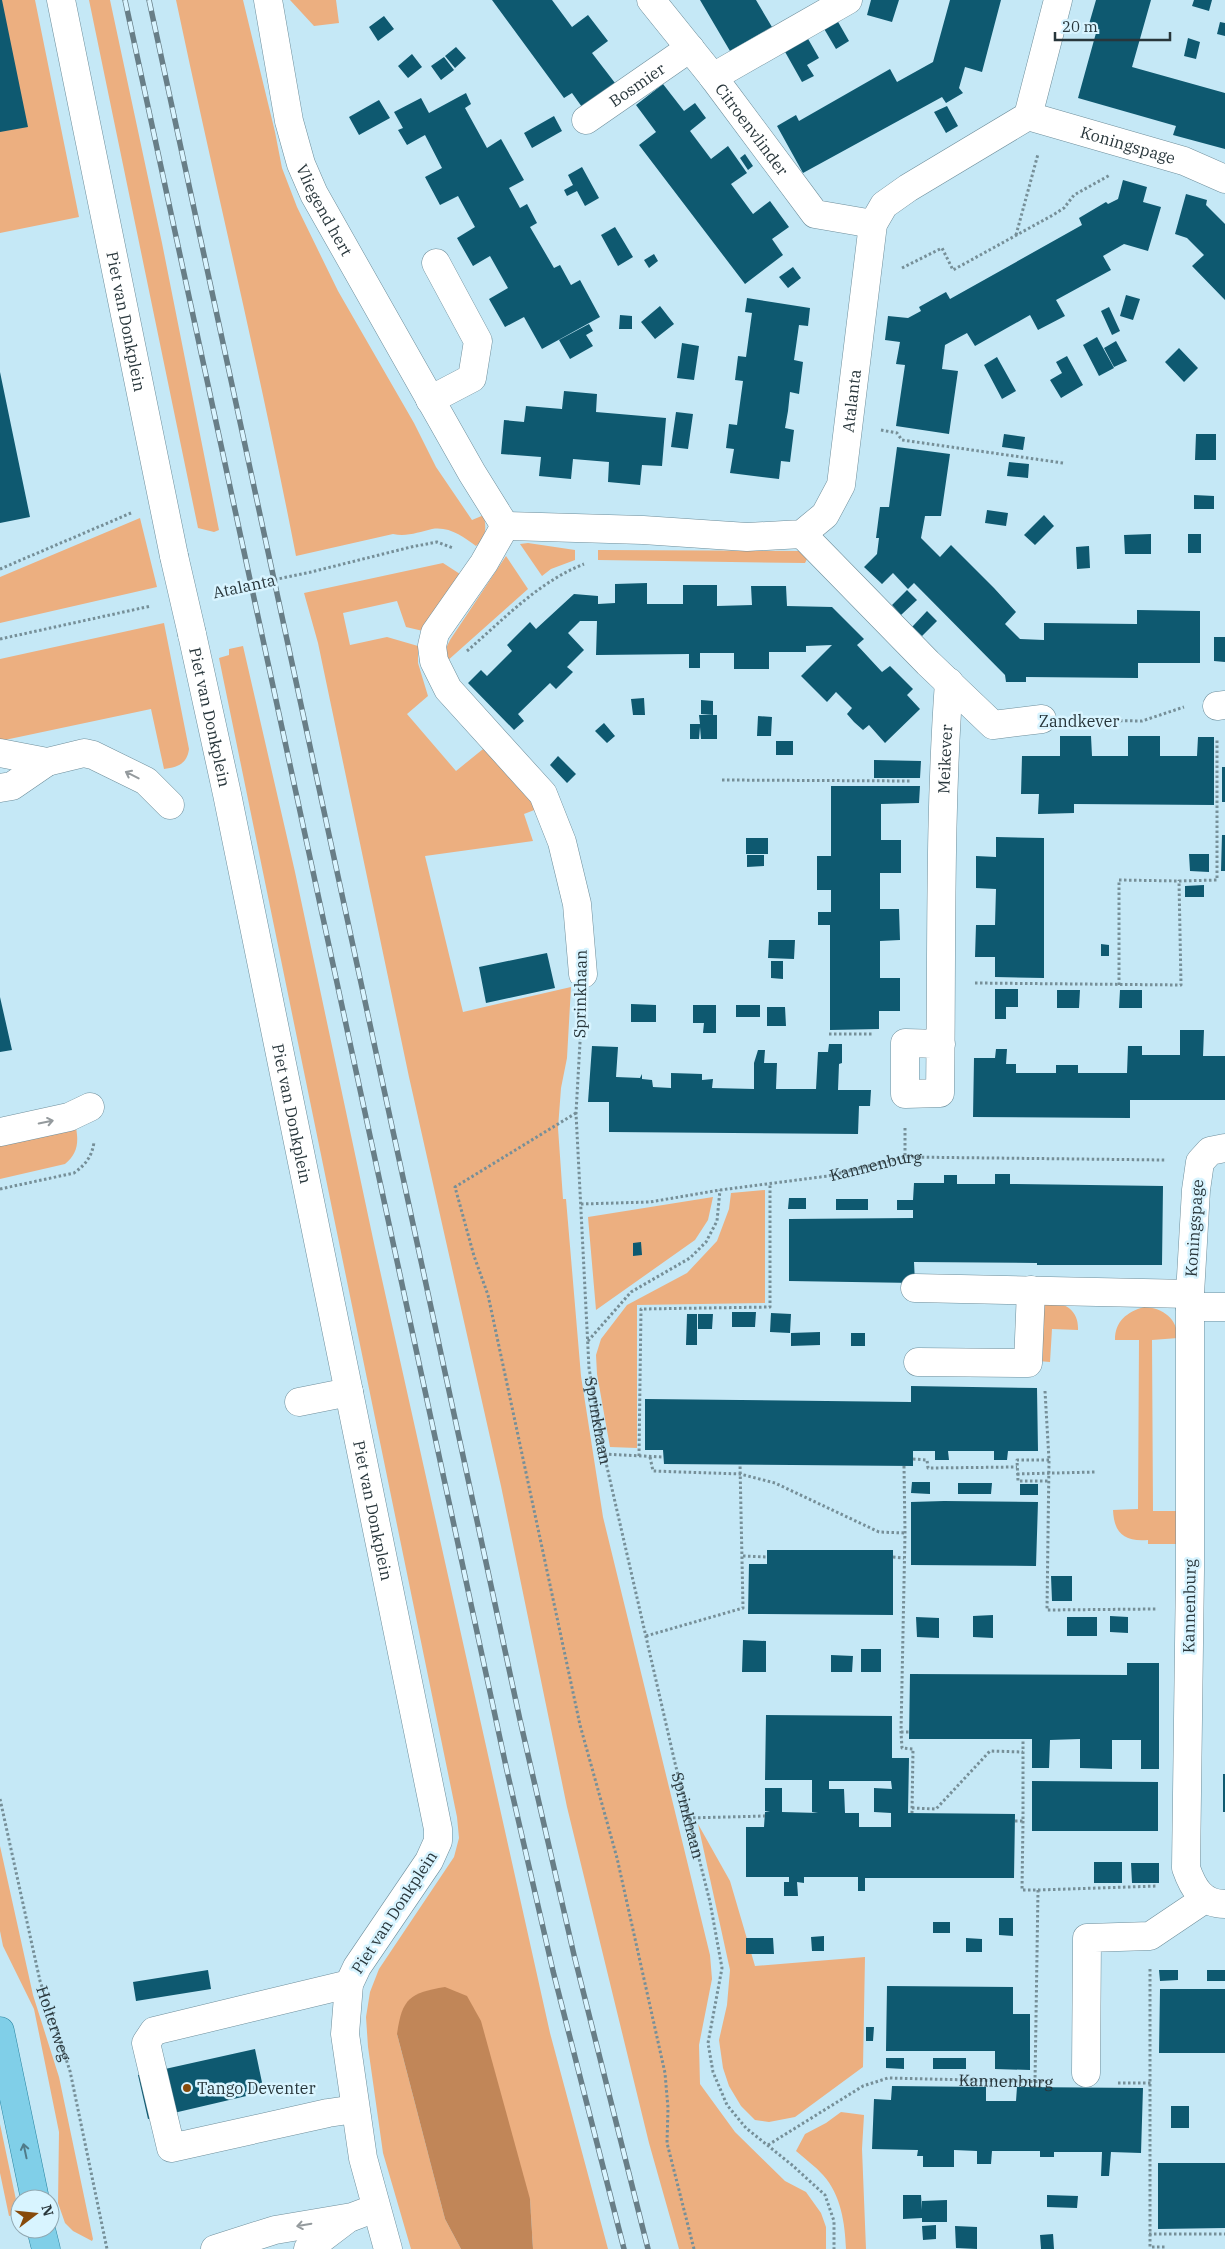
<svg xmlns="http://www.w3.org/2000/svg" width="1225" height="2249" viewBox="0 0 1225 2249" font-family="'IBM Plex Serif',serif">
  <style>
    .green { fill: #ecaf80 }
    .water { fill: #c18658 }
    .building { fill: #0e5970; fill-rule: evenodd }
    .lines { fill: none; stroke-linecap: round; stroke-linejoin: round }
    .minor-casing { stroke: #6e8e9b; stroke-width: 29 }
    .major-casing { stroke: #2a85a1; stroke-width: 29 }
    .path { stroke: #768f98; stroke-width: 3; stroke-dasharray: 2.5 2.5; stroke-linecap: butt }
    .minor { stroke: #fff; stroke-width: 28 }
    .major { stroke: #80cfe8; stroke-width: 28 }
    .rail-casing { stroke: #687e87; stroke-width: 5.5 }
    .rail { stroke: #d8f4ff; stroke-width: 4; stroke-dasharray: 11; stroke-linecap: butt }
    .minor-bridge-casing { stroke: #6e8e9b; stroke-width: 29; stroke-linecap: butt }
    .minor-bridge { stroke: #fff; stroke-width: 28 }
    .oneway { stroke: #949a9d }
    .oneway2 { stroke: #507b89 }
    .poi-dot { fill: #874a0b; stroke: #d8f4ff; stroke-width: 2 }
    .labels { text-anchor: middle; stroke-width: 5; stroke-linejoin: round; paint-order: stroke }
    .street-label { font-size: 16px; fill: #28363b; stroke: #d8f4ff }
    .poi-label { font-size: 16px; fill: #28363b; stroke: #d8f4ff; text-anchor: start }
  </style>
  <rect width="100%" height="100%" fill="#c5e8f6"/>
  <path class="green" d="M0,0H35L79,217L0,233Z
    M89,0H110L162,243L219,530L214,532L198,528Z
    M176,0H243L275,132L282,168L297,207L338,291L414,423L436,467L472,520L484,515C486,529 487,536 476,546C464,537 449,526 432,529C419,532 407,537 393,534L296,556C260,370 215,185 176,0Z
    M290,0H336L339,23L314,26Z
    M140,518L157,587L0,623V577Z
    M528,543L575,550V560L551,569L542,576L520,544Z
    M598,550L803,551L808,557L805,563L598,560Z
    M506,556L528,589L446,662L445,650L450,640Z
    M443,563L460,574L423,631L406,627L397,601L343,613L350,645L387,637L418,646V663L428,696L407,714L456,771L488,745L516,777L537,809L524,814L533,841L425,856L463,1012L571,987L567,1058L561,1088L558,1128L563,1199H566L581,1376L603,1517L710,1955L712,1979L699,2045L700,2084L735,2132L785,2181L806,2192L821,2213L826,2227V2249H679L649,2143L567,1807L501,1486L409,1077L318,643L304,593Z
    M164,623L189,749C187,764 178,767 164,769L151,709L0,741V659Z
    M243,646L295,872L375,1248L550,2033L608,2249H533L530,2199L397,2034L445,2219L461,2249H411L383,2153L368,2047L366,2017L370,1992L379,1969L454,1857L459,1838L457,1817L219,658L229,655V649Z
    M76,1128C79,1143 77,1154 65,1164L0,1179V1142Z
    M765,1190V1303L637,1305V1448L610,1447L597,1374L596,1355L601,1339L627,1305L687,1273L717,1241L729,1209L731,1193Z
    M713,1197L708,1220L695,1240L596,1310L588,1217Z
    M1050,1302C1067,1303 1079,1312 1078,1330L1052,1329L1050,1362L1038,1361L1044,1306Z
    M1144,1307C1164,1308 1177,1319 1178,1338L1152,1340L1153,1511H1177L1176,1544H1148V1540C1124,1542 1114,1533 1113,1510L1138,1509L1139,1340H1115C1115,1321 1127,1312 1144,1307Z
    M698,1824L730,1881L755,1966L865,1957L863,2067L795,2117L769,2122L755,2120L741,2106L729,2086L723,2068L719,2040L727,2005L730,1970Z
    M0,1846L33,1995L59,2077L93,2239L92,2241L73,2231L65,2223L58,2203L59,2132L34,2009L3,1946L0,1931Z
    M841,2112L864,2115L862,2149L866,2249H846C845,2223 841,2195 823,2175C815,2166 805,2159 796,2151L805,2134L826,2123Z
    M0,2124L19,2214L9,2216L0,2173Z"/>
  <path class="water" d="M445,1987L467,1996L481,2021L530,2199L533,2249H461L445,2219L397,2034C402,1998 410,1993 445,1987Z"/>
  <path class="building" d="M0,0H2L28,127L0,132Z
    M492,0H552L572,27L588,15L608,41L592,53L615,83L582,107L572,93L564,98Z
    M700,0H756L772,27L730,51Z
    M871,0H899L892,22L867,15Z
    M950,0H1001L982,72L965,67L959,88L963,93L946,103L942,97L803,173L777,126L796,115L799,121L890,69L897,82L933,62Z
    M1096,0H1151L1132,67L1225,93V149L1173,135L1176,126L1078,98L1096,33L1087,31Z
    M1194,0H1212L1209,11L1192,6Z
    M384,16L394,29L378,41L369,27Z
    M837,20L849,41L836,49L823,27Z
    M1220,22L1225,23V36L1217,34Z
    M807,37L819,58L807,65L814,76L802,82L784,50Z
    M1188,38L1200,42L1196,59L1184,56Z
    M456,47L466,58L455,68L445,56Z
    M412,54L422,67L408,78L398,66Z
    M444,57L454,70L441,80L431,66Z
    M663,84L684,111L695,103L706,118L690,131L711,159L728,146L747,173L731,184L753,214L770,201L789,227L772,239L783,255L745,284L639,145L656,132L636,105Z
    M466,93L471,104L465,108L487,148L501,139L524,180L509,188L520,208L527,204L537,223L530,227L554,268L560,265L571,285L580,280L600,317L542,349L524,317L505,327L489,299L508,288L490,256L473,266L457,238L475,227L458,196L440,205L425,177L442,168L425,135L407,145L398,130L403,128L394,112L421,98L429,113Z
    M379,100L390,118L359,135L349,117Z
    M947,106L958,126L946,133L934,112Z
    M554,116L562,131L532,148L524,133Z
    M745,154L753,166L748,170L740,158Z
    M582,167L599,198L585,206L577,191L567,196L564,190L573,185L568,175Z
    M1123,180L1147,187L1143,202L1161,207L1148,251L1124,244L1103,256L1111,270L1056,300L1065,316L1038,330L1030,315L975,346L967,333L945,345L942,369L958,371L949,434L896,426L905,365L896,364L900,342L885,340L888,316L908,318L921,311L919,307L946,292L950,299L1082,225L1079,218L1106,202L1108,204L1118,199Z
    M1186,194L1207,200L1206,205L1225,224V300L1192,266L1204,255L1187,238L1175,234Z
    M615,227L633,257L618,266L601,235Z
    M654,254L658,261L649,268L644,260Z
    M793,267L801,278L788,288L779,277Z
    M1126,295L1140,299L1133,320L1120,316Z
    M747,298L810,308L808,326L799,325L794,360L803,362L799,394L790,392L788,411L785,428L794,430L790,462L781,461L779,479L730,473L734,449L726,448L729,424L737,425L743,381L735,380L738,356L746,357L752,313L745,312Z
    M660,306L674,324L655,339L641,322Z
    M1109,307L1120,331L1112,335L1101,311Z
    M620,315L632,316V329H619Z
    M589,324L593,331L586,335L593,346L570,359L559,340Z
    M1097,337L1114,368L1099,376L1083,345Z
    M1116,341L1127,361L1114,367L1104,348Z
    M682,343L699,346L694,380L677,378Z
    M1179,348L1198,368L1184,382L1165,362Z
    M1067,356L1083,385L1061,398L1050,380L1062,373L1056,362Z
    M997,357L1016,391L1002,399L984,365Z
    M0,372L30,517L0,523Z
    M564,391L597,394L596,412L666,418L662,466L642,465L640,485L608,482L609,462L573,459L571,479L539,476L541,457L501,454L504,420L524,422L526,406L562,409Z
    M676,412L693,414L688,449L671,447Z
    M1004,434L1025,437L1023,450L1002,447Z
    M1196,434H1216V460H1195Z
    M897,447L950,454L941,516H925L921,538L940,557L951,545L994,588L1016,612L1005,624L1020,639L1044,640V623L1137,624V610L1200,611V663H1138V678L1026,677V682H1006L1005,675L914,583L908,589L893,573L882,584L864,567L877,554L879,538H876L880,507H889Z
    M1009,462L1029,464L1028,478L1007,476Z
    M1194,495L1214,496V509H1194Z
    M987,510L1008,513L1006,526L985,523Z
    M1044,515L1054,526L1035,545L1024,535Z
    M1151,534V554H1125L1124,535Z
    M1188,534H1201V553H1188Z
    M1089,546L1090,568L1077,569L1076,547Z
    M647,583V604H683V585H717V606L752,605L751,586H786L787,606L832,607L864,639L857,645L882,672L890,666L913,689L907,695L920,709L885,743L869,725L863,730L854,722L847,714L852,708L836,692L827,702L801,676L832,645L806,646V652H769V669H734V653H700V668H689V654L596,655L597,621H580L568,633L584,650L567,667L573,672L556,689L550,683L518,714L524,721L514,730L468,683L481,670L487,676L512,651L507,645L530,622L536,629L574,594L598,596V604L615,603V584Z
    M907,590L917,600L901,615L892,605Z
    M927,611L937,621L922,636L912,627Z
    M1214,637H1225V662L1214,661Z
    M644,698L645,715H633L631,699Z
    M701,700L713,701V715L701,714Z
    M699,715H717V739H701L700,727L699,739H690V724H700Z
    M758,716L772,717L771,736H757Z
    M604,723L615,736L607,743L595,731Z
    M1060,736H1091L1092,756H1128V736H1160V756H1197L1198,737H1214V805L1074,804V813L1038,814L1039,794H1021L1022,756H1060Z
    M776,741H793V755H776Z
    M558,756L576,774L567,783L550,765Z
    M874,760L921,761L920,778H874Z
    M1222,767H1225V802H1222Z
    M831,786H920L919,803L881,804V840H901V873H880V909H899L900,940L880,941V978H900V1011H879V1029L830,1030V925H818V912H831V890H817V856H831Z
    M1222,835H1225V871H1221Z
    M996,837L1044,838V978L995,977V957H975L976,925H995L996,889L976,888V856L996,857Z
    M746,838H768V854H746Z
    M1189,854H1209V872L1190,871Z
    M747,855H764V866L747,867Z
    M1204,885V897H1185V886Z
    M769,940H795L794,959L768,958Z
    M1101,944L1109,945V956H1101Z
    M547,953L555,988L486,1003L479,967Z
    M771,961H783V979L771,978Z
    M995,989H1018V1007H1006V1019H995Z
    M1057,990H1080L1079,1008H1057Z
    M1120,990H1142V1008H1119Z
    M0,997L12,1050L0,1052Z
    M631,1004L656,1005V1022H631Z
    M693,1005H716V1033H703L704,1023H693Z
    M736,1005H760V1017H736Z
    M767,1007H785L786,1026H767Z
    M1180,1030H1204L1203,1056H1225V1100H1130V1118L973,1117L974,1058H995L996,1049H1007L1006,1064H1016V1073H1056V1065H1078V1073H1127L1128,1046H1142V1055H1180Z
    M829,1044H842V1063L839,1064L838,1090H871L870,1106H859L858,1134L609,1132V1102H588L592,1046L618,1047L616,1077L640,1078L642,1074V1079L652,1080L653,1087L671,1088V1073L702,1074V1080L713,1079L712,1088L754,1089V1063L758,1050H765L764,1063H777L776,1089H816L818,1052H828Z
    M995,1174H1010V1184L1163,1186L1162,1265H1037V1263L914,1262L915,1283L789,1281V1219L913,1218V1210H897V1200H913L914,1183H944V1175H957V1184H995Z
    M789,1198H806V1209H788Z
    M836,1199H868V1210H836Z
    M641,1242L642,1255L633,1256V1243Z
    M732,1312H756L755,1327H732Z
    M771,1313L791,1314L790,1333L770,1332Z
    M687,1314H697V1345H686Z
    M698,1314H713L712,1329H698Z
    M820,1332V1345L791,1346V1333Z
    M851,1333H865V1346H851Z
    M911,1386L1037,1388L1038,1451H1008L1007,1460H994V1451H948L949,1460H935V1451H913V1466L664,1464L663,1450H645V1399L911,1402Z
    M912,1482H930V1494L911,1493Z
    M958,1483H992L991,1494H958Z
    M1020,1484H1038V1495H1020Z
    M944,1501L1038,1502L1036,1566L911,1565V1502Z
    M767,1550H893V1615L748,1614L749,1564H767Z
    M1051,1576H1072V1601H1052Z
    M993,1615V1638L973,1637V1616Z
    M1110,1616L1128,1617V1633L1110,1632Z
    M916,1617L939,1618V1638L917,1637Z
    M1067,1617H1097V1636H1067Z
    M743,1640L766,1641V1672H742Z
    M861,1649H881V1672H861Z
    M831,1655L853,1656L852,1672H831Z
    M1127,1663H1159V1769H1141V1740H1112V1769L1080,1768V1739L1050,1740L1049,1768H1032V1739H909L910,1674L1127,1675Z
    M766,1715L892,1716V1758H909L908,1813L1015,1814L1014,1878H865V1891H858V1877H804V1883L797,1882L798,1896H784V1882H789V1877H746V1827H764L765,1812L770,1811H765V1788H782V1812L818,1813L812,1812V1780H765ZM829,1781H891L892,1789L874,1788V1812L891,1813V1827H859V1813H845L844,1789H829Z
    M1223,1774H1225V1812H1223Z
    M1032,1781L1158,1782V1831H1032Z
    M1094,1862H1122V1883H1094Z
    M1131,1863H1159V1883H1132Z
    M999,1918H1013V1936L999,1935Z
    M933,1922H950V1933H933Z
    M824,1936V1951H812L811,1937Z
    M746,1938H773L774,1954H746Z
    M966,1938L982,1939V1952H966Z
    M208,1970L211,1989L136,2001L133,1982Z
    M1159,1970H1178V1980L1160,1981Z
    M1207,1970H1225V1981H1207Z
    M887,1986L1013,1987V2014H1030V2070L995,2069V2051H886Z
    M1160,1989H1225V2053H1159Z
    M866,2027H874L873,2041H866Z
    M255,2049L264,2092L148,2119L138,2075Z
    M886,2058H904V2069L886,2068Z
    M933,2058H966V2069H933Z
    M892,2086L986,2087V2101H1016L1017,2087L1143,2088L1141,2153L1111,2152L1109,2176H1101L1102,2152H1054V2157H1040V2151H992L991,2164H977V2151L954,2150V2167H923V2156H917L918,2150L872,2149L874,2099L891,2100Z
    M1171,2106H1189V2128H1171Z
    M1158,2163H1225V2228L1158,2229Z
    M903,2195H921L922,2210V2201L947,2200V2222H922V2218L903,2219Z
    M1047,2195L1078,2196L1077,2208L1047,2207Z
    M936,2225V2239L923,2240L922,2226Z
    M955,2226L977,2227V2249L956,2248Z
    M1053,2234L1054,2249H1041L1040,2235Z"/>
  <g class="lines">
    <g class="minor-casing">
      <g id="minor">
        <path id="s5" d="M61,0L174,556"/>
        <path id="s6" d="M268,0L289,121L301,164L314,194L472,473L505,526"/>
        <path id="s7" d="M651,0L713,77L815,214L873,224"/>
        <path d="M713,77L848,0"/>
        <path id="s8" d="M1028,116L1184,161L1225,179"/>
        <path id="s9" d="M586,120L690,48"/>
        <path d="M430,400L472,378L478,341L436,263"/>
        <path id="s10" d="M505,526L643,530L747,537L802,534L825,515L841,485L873,224L884,205L908,188L1028,116L1058,0"/>
        <path d="M505,526L484,563L435,633L432,646L434,661L448,689L543,794L562,842L577,904L583,974"/>
        <path d="M802,534L928,663L993,725L1042,719"/>
        <path id="s11" d="M192,634L227,794L438,1829V1841L429,1861L357,1967L349,1984L345,2034L363,2158L388,2249"/>
        <path d="M1217,706L1225,705"/>
        <path d="M0,753L47,762L84,753L93,755L146,781L170,805"/>
        <path d="M0,788L12,786L47,762"/>
        <path id="s12" d="M941,1044L905,1043V1094L940,1093C942,956 939,819 949,682"/>
        <path d="M0,1132L69,1117L90,1107"/>
        <path d="M1225,1148L1210,1151L1200,1162L1196,1190L1190,1294V1570L1186,1868C1193,1888 1202,1904 1225,1904"/>
        <path d="M915,1288L1190,1294"/>
        <path d="M1190,1307H1225"/>
        <path d="M918,1362L1028,1363L1031,1290"/>
        <path d="M299,1402L349,1392"/>
        <path d="M349,1984L154,2031L146,2043L171,2148L328,2113L355,2109"/>
        <path d="M1086,2073L1087,1938L1150,1936L1205,1899"/>
        <path d="M215,2249L275,2230L352,2217L376,2208"/>
        <path d="M308,2249L346,2220"/>
      </g>
    </g>
    <g class="major-casing">
      <path id="major" d="M0,2031L35,2199
        M41,2229L46,2249"/>
    </g>
    <g class="path">
      <path d="M1016,235L1038,154"/>
      <path d="M902,268L942,248L953,270L1053,215L1064,208L1074,195L1110,175"/>
      <path d="M881,430L897,433L902,440L1063,463"/>
      <path d="M0,569L131,513"/>
      <path d="M216,592L311,572L411,547L437,542L453,548"/>
      <path d="M0,639L151,606"/>
      <path d="M467,651C503,620 538,582 584,564"/>
      <path d="M1075,720L1142,721L1184,707"/>
      <path d="M722,780L911,781"/>
      <path d="M975,983L1181,985L1179,881L1217,880V739"/>
      <path d="M1119,985V880L1179,881"/>
      <path id="s1" d="M582,1007L576,1113L589,1368L604,1454L675,1763L710,1902L722,1968L708,2043L713,2072L727,2105L746,2128L792,2165L825,2195L834,2221V2249"/>
      <path d="M829,1034H872"/>
      <path d="M576,1113L455,1187L474,1256L488,1295L580,1725L617,1858L665,2073L668,2108L667,2143L694,2249"/>
      <path d="M905,1128V1157"/>
      <path d="M0,1189L74,1173C85,1165 92,1157 94,1142"/>
      <path id="s2" d="M581,1204L650,1202L720,1190L828,1176L905,1157L1165,1160"/>
      <path d="M588,1341L631,1292L690,1258L706,1242L717,1221L720,1190"/>
      <path d="M1045,1391L1049,1460L1047,1610L1156,1609"/>
      <path d="M604,1454L663,1457"/>
      <path d="M639,1456L641,1309L770,1307V1183"/>
      <path d="M650,1457L653,1471L740,1474L775,1483L879,1532L905,1533"/>
      <path d="M913,1459L927,1460L928,1468L1017,1467"/>
      <path d="M1049,1460H1017L1018,1481H1049"/>
      <path d="M904,1466L905,1533L901,1732L902,1748L913,1749L912,1813"/>
      <path d="M1017,1474L1095,1472"/>
      <path d="M743,1556L767,1557"/>
      <path d="M893,1557L904,1558"/>
      <path d="M646,1636L743,1608L740,1464"/>
      <path d="M901,1732H909"/>
      <path id="s3" d="M0,1799L40,1981L70,2071L107,2249"/>
      <path d="M912,1808L936,1809L990,1751L1023,1752"/>
      <path d="M688,1818L765,1816"/>
      <path d="M1015,1821H1023V1739"/>
      <path d="M1023,1821L1022,1890H1038L1035,2082"/>
      <path d="M1038,1890L1157,1886"/>
      <path d="M1150,1969V2247H1165V2249"/>
      <path d="M1118,2083H1151"/>
      <path id="s4" d="M768,2145L863,2086L888,2078L1054,2082"/>
      <path d="M1149,2234H1225"/>
    </g>
    <use href="#minor" class="minor"/>
    <use href="#major" class="major"/>
    <g class="rail-casing">
      <path id="rail" d="M125,0L507,1771L553,1971L624,2249
        M149,0L520,1720L574,1955L648,2249"/>
    </g>
    <use href="#rail" class="rail"/>
    <g class="minor-bridge-casing">
      <path id="minor-bridge" d="M174,556L192,634"/>
    </g>
    <use href="#minor-bridge" class="minor-bridge"/>
  </g>
  <defs><path id="oneway-shaft" d="M-6 0H5M1.5-3L5.5 0L1.5 3" fill="none" stroke-width="1.6" stroke-linecap="round" stroke-linejoin="round" transform="scale(1.25)"/></defs>
  <g class="oneway">
    <use href="#oneway-shaft" transform="translate(132 775) rotate(-153)"/>
    <use href="#oneway-shaft" transform="translate(46 1122) rotate(-12)"/>
    <use href="#oneway-shaft" transform="translate(304 2225) rotate(170)"/>
  </g>
  <use class="oneway2" href="#oneway-shaft" transform="translate(25 2151) rotate(-102)"/>
  <circle class="poi-dot" cx="187" cy="2088" r="5"/>
  <g class="labels">
    <g class="street-label">
      <text dy="6" stroke="none"><textPath href="#s9" startOffset="62">Bosmier</textPath></text>
      <text dy="6" stroke="none"><textPath href="#s7" startOffset="164">Citroenvlinder</textPath></text>
      <text dy="6" stroke="none"><textPath href="#s8" startOffset="104">Koningspage</textPath></text>
      <text dy="6" stroke="none"><textPath href="#s6" startOffset="219">Vliegend hert</textPath></text>
      <text dy="6" stroke="none"><textPath href="#s5" startOffset="328">Piet van Donkplein</textPath></text>
      <text dy="6" stroke="none"><textPath href="#s10" startOffset="446">Atalanta</textPath></text>
      <text transform="translate(244 586) rotate(-12)" y="6">Atalanta</text>
      <text dy="6" stroke="none"><textPath href="#s11" startOffset="85">Piet van Donkplein</textPath></text>
      <text x="1079" y="727">Zandkever</text>
      <text dy="6" stroke="none"><textPath href="#s12" startOffset="456">Meikever</textPath></text>
      <text transform="translate(580 994) rotate(-89)" y="6">Sprinkhaan</text>
      <text dy="6" stroke="none"><textPath href="#s11" startOffset="490">Piet van Donkplein</textPath></text>
      <text dy="6" stroke="none"><textPath href="#s2" startOffset="298">Kannenburg</textPath></text>
      <text transform="translate(1194 1228) rotate(-86)" y="6">Koningspage</text>
      <text dy="6" stroke="none"><textPath href="#s1" startOffset="415">Sprinkhaan</textPath></text>
      <text dy="6" stroke="none"><textPath href="#s11" startOffset="895">Piet van Donkplein</textPath></text>
      <text transform="translate(1189 1606) rotate(-89)" y="6">Kannenburg</text>
      <text dy="6" stroke="none"><textPath href="#s1" startOffset="820">Sprinkhaan</textPath></text>
      <text transform="translate(394 1912) rotate(-57)" y="6">Piet van Donkplein</text>
      <text dy="6" stroke="none"><textPath href="#s3" startOffset="231">Holterweg</textPath></text>
      <text dy="6" stroke="none"><textPath href="#s4" startOffset="256">Kannenburg</textPath></text>
    </g>
    <g class="poi-label">
      <text x="197" y="2094">Tango Deventer</text>
    </g>
  </g>
  <g transform="translate(35 2214) rotate(74)"><circle r="24" fill="#d8f4ff" stroke="#92a8b1"/>
  <path d="M0-4L9 19L0 12L-9 19Z" fill="#874a0b"/>
  <text y="-8" font-size="14" font-weight="bold" text-anchor="middle" fill="#28363b">N</text>
  </g>
  <path d="M1055 32v8h115v-8" fill="none" stroke="#28363b" stroke-width="2.5"/>
  <text x="1062" y="32" font-size="15" fill="#28363b" stroke="#d8f4ff" stroke-width="4" paint-order="stroke">20 m</text>
</svg>
